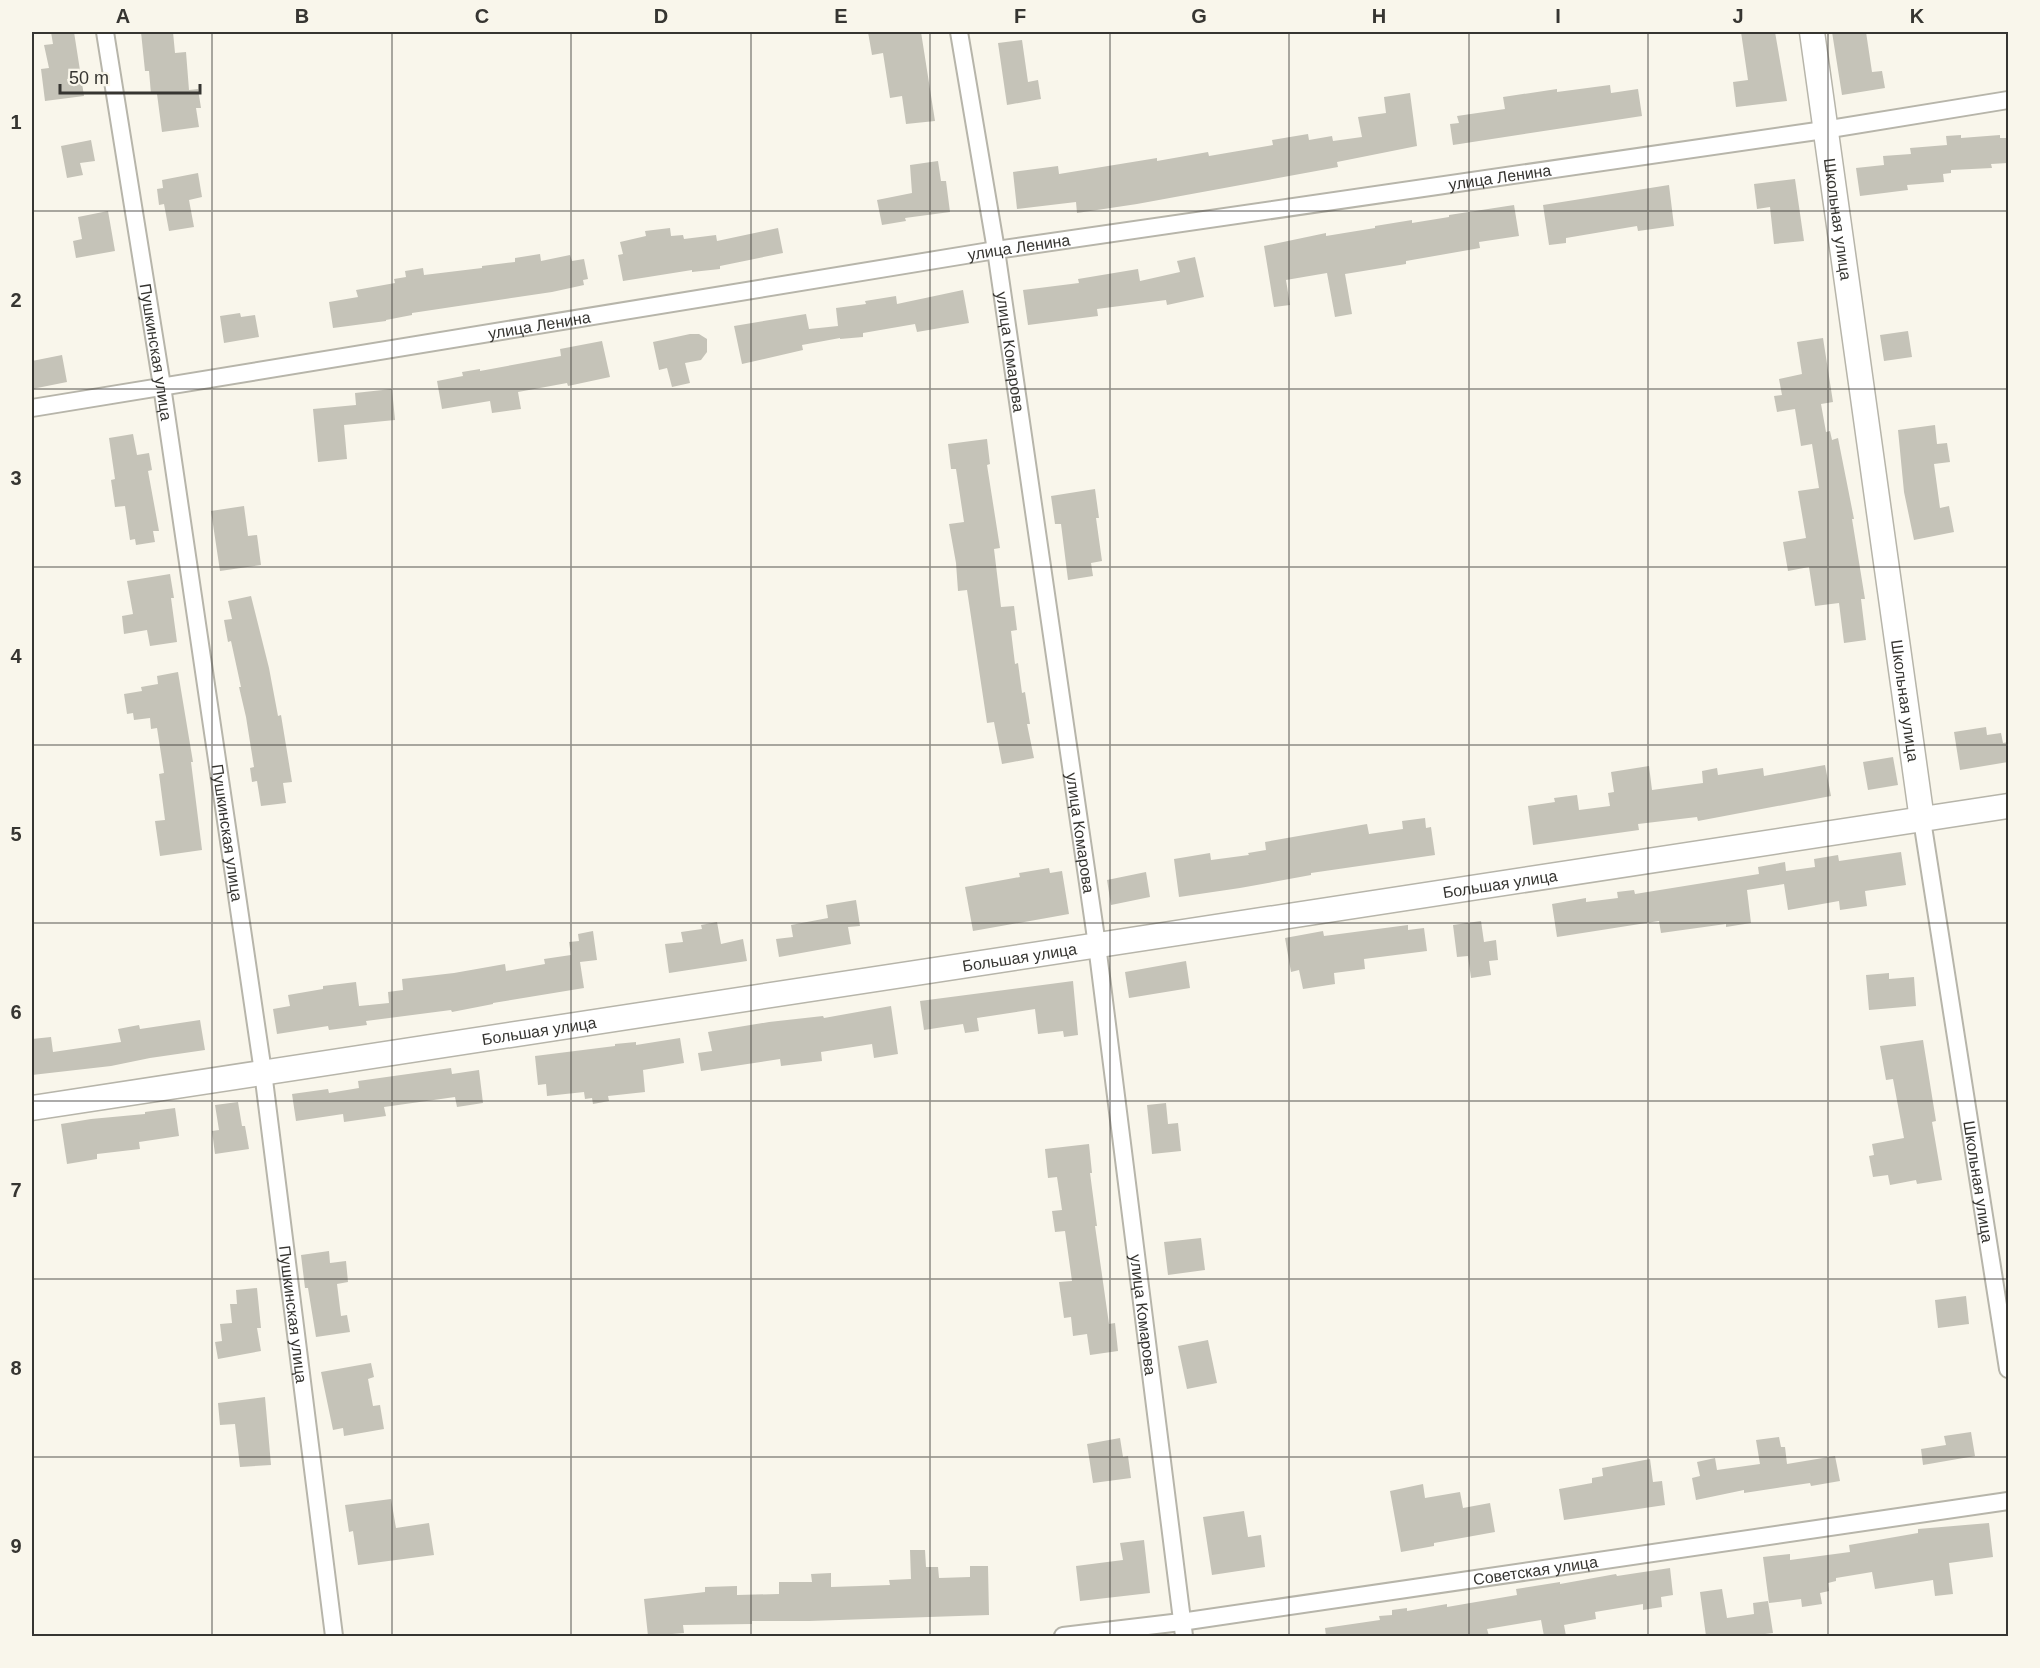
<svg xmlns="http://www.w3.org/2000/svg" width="2040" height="1668" viewBox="0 0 2040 1668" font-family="Arial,sans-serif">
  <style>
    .building { fill: #c5c3b8 }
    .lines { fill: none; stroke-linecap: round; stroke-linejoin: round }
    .street-casing { stroke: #b7b5aa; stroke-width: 20 }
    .secondary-casing { stroke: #b7b5aa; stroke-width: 27 }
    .street { stroke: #fff; stroke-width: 16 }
    .secondary { stroke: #fff; stroke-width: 24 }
    .grid { fill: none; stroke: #363531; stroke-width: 1.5; stroke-opacity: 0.55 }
    .labels { text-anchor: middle; stroke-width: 4.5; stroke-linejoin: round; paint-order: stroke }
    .street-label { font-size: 16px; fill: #363531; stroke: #f9f6eb }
    .neatline { fill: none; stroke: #363531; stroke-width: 2 }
    .grid-label { font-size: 20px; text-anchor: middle; font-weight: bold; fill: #363531 }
  </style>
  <rect width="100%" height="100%" fill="#f9f6eb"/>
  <path class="building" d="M51,32H74L84,96L45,101L41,69L49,68L44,45L53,44Z
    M141,32H173L175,53L186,52L189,90L198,89L201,108H196L199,127L162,132L157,94H151L149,71H145Z
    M868,32H921L935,121L906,124L902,96L890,98L883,53L872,55Z
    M1741,32H1775L1787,101L1736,107L1733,82L1748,80Z
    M1832,32H1866L1872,72L1882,71L1885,88L1842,95Z
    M1022,40L1028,82L1038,80L1041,99L1007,105L998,43Z
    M1610,85L1611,93L1638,89L1642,116L1453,145L1450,124L1459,123L1457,116L1505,109L1503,97L1557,89V92Z
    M1410,93L1417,146L1337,162L1338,167L1137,204L1077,213L1076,202L1017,209L1013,172L1058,166L1059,174L1157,158V161L1208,152L1209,156L1273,145L1272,140L1308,134L1309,140L1332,136L1333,141L1362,137L1358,117L1386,113L1384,97Z
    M1961,135V138L2000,135V138H2008V163L1991,164L1992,168L1951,170V173L1943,174L1944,182L1907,185L1908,190L1860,196L1856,168L1884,165L1883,156L1911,154L1910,148L1947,145L1946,136Z
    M91,140L95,161L80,163L83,175L67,178L61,146Z
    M938,161L941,181H946L950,212L905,218L906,221L882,225L877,200L912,193L910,165Z
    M198,173L202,197L189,200L194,227L169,231L164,204L159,205L157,189L163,188L162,180Z
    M1795,179L1804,241L1774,244L1770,207L1757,209L1754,184Z
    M1669,185L1674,226L1638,231L1637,226L1566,238V243L1549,245L1543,205Z
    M1514,205L1519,236L1479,242L1480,248L1406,261V264L1345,274L1352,314L1335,317L1327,273L1286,280L1290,305L1274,307L1264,246L1326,233V236L1375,228V226L1412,220V223L1449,217V215Z
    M108,211L115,251L76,258L73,241L82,239L78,217Z
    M670,228L671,236L683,235L684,239L716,235L717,241L778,228L783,253L720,266V269L692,272V270L623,281L618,255L623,254L620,242L646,236L645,231Z
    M540,254L541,261L570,255L572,261L584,259L588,279L583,280L584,285L552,292L412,313V315L386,320V321L333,328L329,302L358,297L356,290L395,283L394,279L406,277L405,271L423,268L424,275L482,268V266L515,262V258Z
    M1195,257L1204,297L1167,305L1166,300L1097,309L1098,316L1028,325L1023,290L1079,283L1078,279L1138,269L1140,281L1180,272L1177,261Z
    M963,290L969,323L917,332L915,324L863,333V337L840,339V338L802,345L803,350L742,364L734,326L806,314L809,329L838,326L836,308L866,304L865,301L896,296L897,304Z
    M240,313L241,317L255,315L259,337L224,343L220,316Z
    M1908,331L1912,357L1884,361L1880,335Z
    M690,334H699L707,339V352L701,360L685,363L690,383L672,387L667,368L659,370L653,342Z
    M1823,338L1833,402L1821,404L1826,432L1830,431L1832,440L1838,438L1854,519H1852L1865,599H1861L1866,640L1844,643L1839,603L1815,606L1809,567L1788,571L1783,542L1806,538L1798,491L1819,488L1812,444L1801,446L1795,409L1777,412L1774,396L1782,395L1779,379L1802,374L1797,342Z
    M602,341L610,377L568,386L567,383L518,392L521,409L492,413L490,401L442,409L437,381L463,376L462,372L480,369V371L561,356L560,349Z
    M62,355L67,382L32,389V361Z
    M392,389L395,420L344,425L347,459L318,462L313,409L356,405L355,393Z
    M1935,425L1937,444L1947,443L1950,462L1934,464L1940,508L1949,506L1954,532L1914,540L1904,492L1898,430Z
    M133,434L137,455L149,453L152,470L148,471L159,531H153L155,542L136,545L135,539L130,540L125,506L115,507L111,480L115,479L109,438Z
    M987,439L990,464L987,465L1000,548L994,549L1001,607L1014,606L1017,630L1011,631L1015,664L1018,663L1022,693L1025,692L1030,724H1027L1034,758L1002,764L994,722L987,723L967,590L958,591L956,563L949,524L964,522L956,469H951L948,444Z
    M1095,489L1099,518H1096L1102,561L1091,563L1093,576L1068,580L1061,524H1055L1051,496Z
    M244,506L248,536L257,535L261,565L220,571L211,511Z
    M170,574L174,598H171L177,642L150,646L147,630L124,634L122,616L133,614L127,581Z
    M251,596L269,668L278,716L281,715L292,782L283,783L286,803L261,806L257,781L252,782L250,768L254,767L246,717L239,687H241L231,641L228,642L224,620L232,619L228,601Z
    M178,672L193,762H191L202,850L160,856L155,821L165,820L159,774L164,773L157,728L151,729L150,718L134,720L133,713L127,714L124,694L142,691L141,687L158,684L157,676Z
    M1986,727L1987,735L2001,733L2003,743L2008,742V762L1960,770L1954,732Z
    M1893,757L1898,785L1868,790L1863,762Z
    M1825,765L1831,796L1698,821L1697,817L1638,824L1639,830L1533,845L1528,806L1555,802L1554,798L1577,795L1579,810L1610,806L1608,793L1614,792L1611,772L1649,766L1652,790L1703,783L1702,771L1717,768L1718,775L1763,768L1764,776Z
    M1425,818L1426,828L1431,827L1435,855L1311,873V875L1240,888L1179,897L1174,859L1210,853L1211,860L1249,855L1248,853L1266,850L1265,842L1367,824L1369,834L1403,829L1402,821Z
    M1901,852L1906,885L1865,891L1867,906L1840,910L1839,901L1788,910L1784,884L1747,890L1751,923L1726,927V924L1661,933L1659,921L1557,937L1552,904L1586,898V902L1618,898L1617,892L1634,890L1635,894L1759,874L1758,867L1785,862L1786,871L1815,867L1814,859L1838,855L1839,861Z
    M1049,868L1050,873L1062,871L1069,914L973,931L965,887L1020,877L1019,873Z
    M1146,872L1150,897L1111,905L1107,880Z
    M856,900L860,926L848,927L851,944L779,957L776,939L793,937L791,925L828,918L826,905Z
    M1481,921L1484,942L1496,940L1498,960L1489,961L1491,975L1471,978L1468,956L1457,957L1453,925Z
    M717,922L721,944L743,939L747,961L669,973L665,944L683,942L681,932L702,929L701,925Z
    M1408,925V930L1424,928L1427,951L1364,959L1365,969L1334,973L1335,984L1303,989L1299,970L1291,972L1285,938L1323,931L1324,936Z
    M593,931L597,960L580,962L584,988L493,1003V1004L452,1012L451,1010L366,1021L367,1025L329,1030L328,1026L277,1034L273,1009L290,1006L288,995L323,989V986L356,982L359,1006L389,1003L388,992L403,990L402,979L454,973L505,964L506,971L545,964L544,959L571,955L569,942L579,941L578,934Z
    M1186,961L1190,988L1129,998L1125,972Z
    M1889,973V979L1914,977L1916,1006L1869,1010L1866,975Z
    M1073,981L1078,1035L1064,1037L1063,1031L1038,1034L1035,1009L977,1018L979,1031L965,1033L963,1024L924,1030L920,1001Z
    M891,1006L898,1054L874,1058L872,1044L821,1052L822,1061L781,1066L780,1059L701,1071L698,1053L712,1051L708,1032L769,1022L823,1016L824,1018Z
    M200,1020L205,1050L150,1058L111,1066L32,1075V1039L51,1037L53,1052L121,1042L118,1029L139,1025L140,1029Z
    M680,1038L684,1063L643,1070L645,1092L608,1096L609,1101L593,1104L592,1098L585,1099L584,1092L547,1096L546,1084L538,1085L535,1056L615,1046V1044L636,1042V1045Z
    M1923,1040L1936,1121L1932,1122L1942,1180L1917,1184L1916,1180L1890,1185L1888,1175L1873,1177L1869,1156L1874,1155L1872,1144L1904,1138L1893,1079L1886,1080L1880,1046Z
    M451,1068L452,1074L479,1070L483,1103L457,1107L455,1097L384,1107L386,1116L344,1122L343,1114L296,1121L292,1094L328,1089L329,1093L359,1088L358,1081Z
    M238,1102L242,1126H245L249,1149L215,1154L212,1131L219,1130L215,1105Z
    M1166,1103L1168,1124L1178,1123L1181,1151L1152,1154L1147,1105Z
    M175,1108L179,1136L139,1142L140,1149L97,1154V1159L67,1164L61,1124L91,1119L145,1114V1112Z
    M1089,1144L1092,1173H1090L1097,1226H1095L1109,1324L1115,1323L1118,1351L1090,1355L1087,1334L1073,1336L1071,1317L1064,1318L1059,1282L1072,1281L1065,1231L1055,1232L1052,1211L1062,1210L1057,1177L1048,1178L1045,1149Z
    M1201,1238L1205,1270L1168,1275L1164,1242Z
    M329,1251L330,1263L346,1261L348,1282L337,1284L341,1316L347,1315L350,1332L316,1337L308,1288H305L301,1255Z
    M257,1288L261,1328H257L261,1351L218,1359L215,1342L222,1341L220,1324L232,1323L230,1304H237L236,1290Z
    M1966,1296L1969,1324L1938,1328L1935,1300Z
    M1208,1340L1217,1383L1187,1389L1178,1346Z
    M371,1363L374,1377L368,1379L373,1406L380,1405L384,1429L344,1436L343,1428L333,1430L321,1372Z
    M265,1397L271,1465L240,1467L235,1424L220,1425L218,1403Z
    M1971,1432L1975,1456L1923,1465L1921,1449L1946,1445L1944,1436Z
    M1779,1437L1781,1447H1785L1787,1464L1835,1456L1840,1481L1811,1486L1810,1483L1744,1493V1490L1696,1500L1692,1478L1700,1476L1697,1462L1715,1458L1717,1470L1760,1464L1756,1440Z
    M1120,1438L1123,1457L1128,1456L1131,1478L1093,1483L1087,1444Z
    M1650,1459L1653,1482L1662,1481L1665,1505L1564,1520L1559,1489L1592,1483V1478L1603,1476L1602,1468Z
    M1423,1484L1425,1498L1460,1492L1463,1508L1490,1503L1495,1532L1434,1543V1546L1401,1552L1390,1491Z
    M391,1499L396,1528L429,1523L434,1555L358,1565L353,1531L349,1532L345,1505Z
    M1244,1511L1248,1537L1261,1535L1265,1567L1212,1575L1203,1517Z
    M1989,1523L1993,1557L1949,1563L1953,1594L1935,1596L1933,1580L1875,1589L1872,1572L1836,1578V1581L1828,1583L1829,1591L1820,1593L1822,1604L1802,1607L1801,1599L1769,1603L1763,1557L1790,1554V1560L1850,1552L1849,1545L1918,1533V1529Z
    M1144,1540L1150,1593L1080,1601L1076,1566L1123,1560L1120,1543Z
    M910,1550H925L926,1567H938L939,1578L970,1577V1566H988L989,1615L809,1621H752V1624L683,1625L684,1633L648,1636L644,1599L705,1592V1587L737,1586V1595L779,1594V1582H812L811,1574L831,1573V1587L890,1585L889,1580L911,1579Z
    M1670,1568L1673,1595L1661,1597L1662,1607L1643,1610V1604L1595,1612L1596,1619L1564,1625L1566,1636H1544L1541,1620L1487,1629L1489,1636H1326L1325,1628L1380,1620L1379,1616L1392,1615V1610L1407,1608V1611L1447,1604V1607L1517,1595L1516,1589L1560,1582V1584L1616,1574L1617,1576Z
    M1722,1589L1727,1618L1754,1614L1753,1603L1768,1601L1773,1633L1765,1634L1766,1636H1706L1700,1592Z"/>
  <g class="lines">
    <g class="street-casing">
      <g id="street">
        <path id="s1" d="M105,32L162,386L263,1072L334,1636"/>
        <path id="s2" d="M959,32L996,250L1097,945L1184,1636"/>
        <path id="s3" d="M32,408L996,250L1824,130L2008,100"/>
        <path id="s4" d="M1922,820L2008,1369"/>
        <path id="s5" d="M1063,1636L1181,1622L2008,1501"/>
      </g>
    </g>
    <g class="secondary-casing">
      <g id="secondary">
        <path id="s6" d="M1812,32L1922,820"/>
        <path id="s7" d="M32,1108L2008,806"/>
      </g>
    </g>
    <use href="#street" class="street"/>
    <use href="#secondary" class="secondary"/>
  </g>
  <path class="grid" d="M212,32V1636M392,32V1636M571,32V1636M751,32V1636M930,32V1636M1110,32V1636M1289,32V1636M1469,32V1636M1648,32V1636M1828,32V1636M32,211H2008M32,389H2008M32,567H2008M32,745H2008M32,923H2008M32,1101H2008M32,1279H2008M32,1457H2008"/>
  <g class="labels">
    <g class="street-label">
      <text dy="6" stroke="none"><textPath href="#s3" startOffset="1486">улица Ленина</textPath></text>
      <text dy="6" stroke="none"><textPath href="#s6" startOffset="189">Школьная улица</textPath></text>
      <text dy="6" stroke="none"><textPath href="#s3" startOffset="1000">улица Ленина</textPath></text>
      <text dy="6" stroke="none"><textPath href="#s3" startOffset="514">улица Ленина</textPath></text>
      <text dy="6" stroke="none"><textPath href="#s1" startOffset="324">Пушкинская улица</textPath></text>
      <text dy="6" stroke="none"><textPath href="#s2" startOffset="324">улица Комарова</textPath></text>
      <text dy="6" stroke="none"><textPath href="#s6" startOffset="675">Школьная улица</textPath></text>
      <text dy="6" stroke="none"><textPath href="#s1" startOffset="810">Пушкинская улица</textPath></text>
      <text dy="6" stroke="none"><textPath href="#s2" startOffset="810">улица Комарова</textPath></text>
      <text dy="6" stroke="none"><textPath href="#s7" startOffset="1485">Большая улица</textPath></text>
      <text dy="6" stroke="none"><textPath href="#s7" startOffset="999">Большая улица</textPath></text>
      <text dy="6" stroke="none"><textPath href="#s7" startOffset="513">Большая улица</textPath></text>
      <text dy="6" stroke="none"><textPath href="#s4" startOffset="366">Школьная улица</textPath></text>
      <text dy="6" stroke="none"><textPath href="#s1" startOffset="1296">Пушкинская улица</textPath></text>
      <text dy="6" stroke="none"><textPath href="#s2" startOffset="1296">улица Комарова</textPath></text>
      <text dy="6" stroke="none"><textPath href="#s5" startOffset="477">Советская улица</textPath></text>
    </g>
  </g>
  <rect width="2040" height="1668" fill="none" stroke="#f9f6eb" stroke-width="66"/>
  <path d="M60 84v9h140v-9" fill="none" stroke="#363531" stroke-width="3"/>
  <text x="69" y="84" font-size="18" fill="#363531" stroke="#f9f6eb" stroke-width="4.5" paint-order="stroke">50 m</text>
  <rect x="33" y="33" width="1974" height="1602" class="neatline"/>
  <g class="grid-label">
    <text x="123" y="23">A</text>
    <text x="302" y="23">B</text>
    <text x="482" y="23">C</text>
    <text x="661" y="23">D</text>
    <text x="841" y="23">E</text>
    <text x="1020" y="23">F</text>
    <text x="1199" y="23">G</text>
    <text x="1379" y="23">H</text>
    <text x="1558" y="23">I</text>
    <text x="1738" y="23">J</text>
    <text x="1917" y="23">K</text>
    <text x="16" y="129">1</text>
    <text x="16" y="307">2</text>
    <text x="16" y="485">3</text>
    <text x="16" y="663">4</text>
    <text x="16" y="841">5</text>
    <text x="16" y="1019">6</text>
    <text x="16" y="1197">7</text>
    <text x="16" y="1375">8</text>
    <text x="16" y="1553">9</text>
  </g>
</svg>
